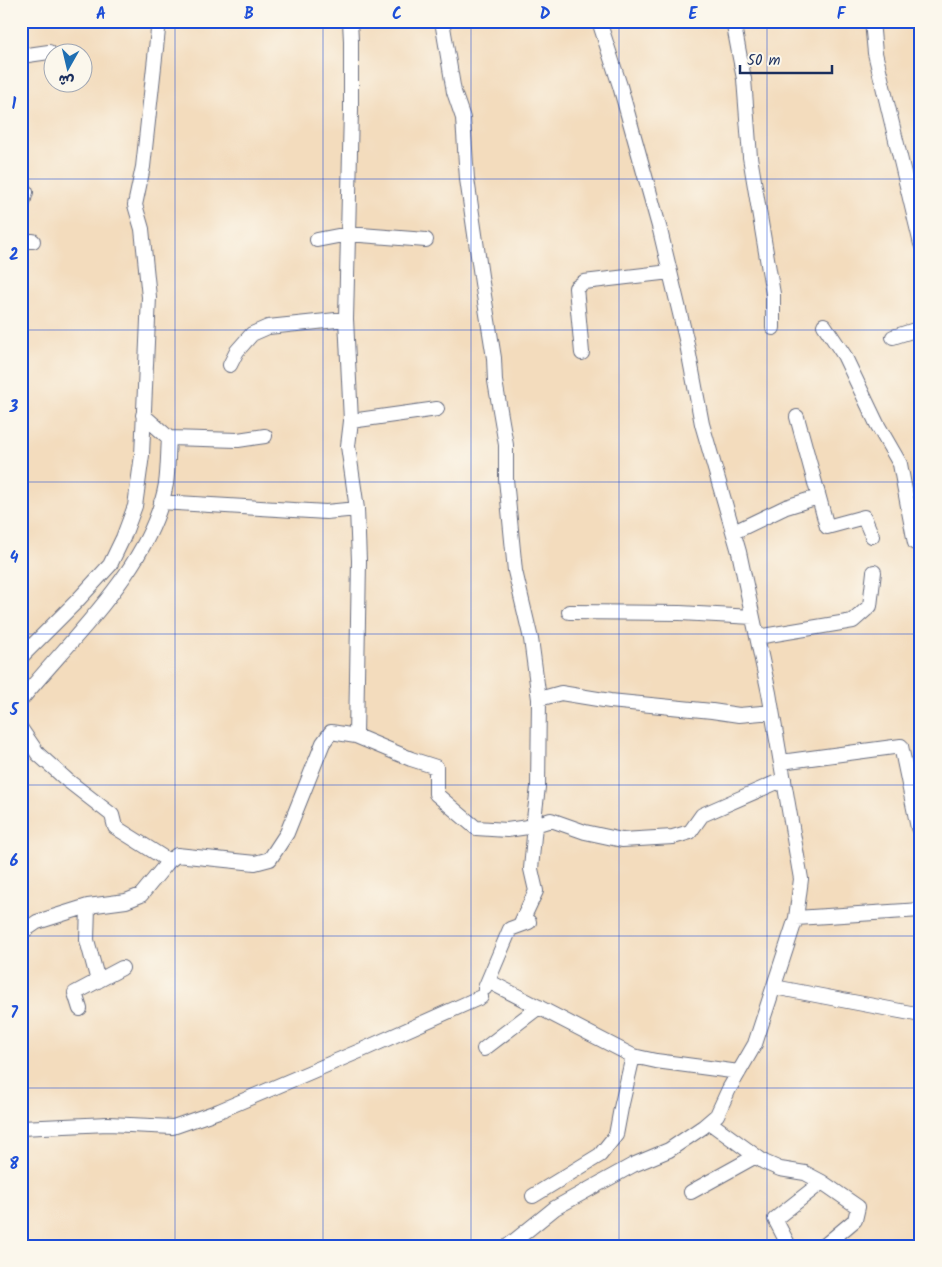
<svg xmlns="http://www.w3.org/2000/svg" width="942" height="1267" viewBox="0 0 942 1267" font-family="Kalam,'Playpen Sans Arabic',sans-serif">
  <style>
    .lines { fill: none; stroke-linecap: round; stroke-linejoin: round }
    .minor-casing { stroke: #676c7f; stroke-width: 16 }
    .minor { stroke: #fff; stroke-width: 14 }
    .grid { fill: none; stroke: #1d4ed8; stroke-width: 1; stroke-opacity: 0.55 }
    .neatline { fill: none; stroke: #1d4ed8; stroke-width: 2 }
    .grid-label { font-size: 16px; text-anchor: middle; font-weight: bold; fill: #1d4ed8 }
  </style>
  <rect width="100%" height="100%" fill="#fbf7ec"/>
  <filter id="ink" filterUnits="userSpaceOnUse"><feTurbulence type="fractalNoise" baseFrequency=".02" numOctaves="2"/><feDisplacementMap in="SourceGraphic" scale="10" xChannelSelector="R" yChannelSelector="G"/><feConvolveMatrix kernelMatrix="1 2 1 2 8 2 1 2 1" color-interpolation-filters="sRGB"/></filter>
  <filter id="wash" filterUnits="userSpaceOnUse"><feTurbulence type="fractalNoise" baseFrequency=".0096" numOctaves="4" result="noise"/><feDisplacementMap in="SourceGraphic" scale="20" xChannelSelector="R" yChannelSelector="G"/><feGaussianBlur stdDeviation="1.12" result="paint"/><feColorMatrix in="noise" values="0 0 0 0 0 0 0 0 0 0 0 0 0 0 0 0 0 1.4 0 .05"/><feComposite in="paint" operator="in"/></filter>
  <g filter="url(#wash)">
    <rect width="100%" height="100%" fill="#f3dcbd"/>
  </g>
  <g filter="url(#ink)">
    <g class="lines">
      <g class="minor-casing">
        <path id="minor" d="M350,21L351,41V110L346,319L351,421L348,446L357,509L359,561L356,736L411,759L436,767V794L476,828L507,830L528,827L551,820L585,832L622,840L673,837L690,832L702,815L784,779
          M442,21L454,92L463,118L467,179L482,283L494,358L495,381L506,445V479L515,571L531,639L539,699L538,787L534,819L535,825L531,869L536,891L520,925
          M733,21L744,79L750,157L773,294V328
          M872,21L875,53L921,244
          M21,56L49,52
          M21,209L26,192
          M317,240L348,234L426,240
          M21,241H33
          M824,325L844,355L877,424L900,464L915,543
          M893,337L921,328
          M582,353L576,288L584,282L670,272
          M230,365L237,351L252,334L268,327L346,319
          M797,417L827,527L864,517L872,536
          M351,421L437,409
          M169,438L238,440L265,436
          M161,502L326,512L357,509
          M909,509L921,504
          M734,532L786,507L818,497
          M569,612L680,613L753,617
          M757,637L853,621L870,606L874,572
          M21,657L76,602L110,565L123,538L135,506L142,455L149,297L142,229L135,205L143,167L159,21
          M539,699L561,693L610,701L712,711L739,715L772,712
          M21,700C73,636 151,567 166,484C168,469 168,453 169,438L143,415
          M21,729L38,754L67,780L112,815L115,827L169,861
          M781,762L901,746L918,828
          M88,906L87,940L98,981
          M796,918L921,910
          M21,933L37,922L88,906L126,901L141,895L169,861L177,855L255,863L270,859L287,833L323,743L331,732L356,736
          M488,981L633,1056L656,1061L739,1072
          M774,987L921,1015
          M485,988L510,929L529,922
          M80,1009L75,993L122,968
          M484,1049L539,1007
          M709,1122L764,1162L780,1169L805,1173L822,1182L858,1207L855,1220L824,1246
          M21,1128L108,1124L173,1127L219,1111L362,1050L481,997
          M691,1192L756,1156
          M533,1196L600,1155L616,1135L621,1108L633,1056
          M508,1246L555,1208L633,1165L669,1150L703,1127L717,1115L729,1089L755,1044L796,918L801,879L789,810L769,693L739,552L702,424L686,339L660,230L620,86L599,21
          M789,1246L775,1219L822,1182"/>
      </g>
      <use href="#minor" class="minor"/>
    </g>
  </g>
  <path class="grid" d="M175,21V1246M323,21V1246M471,21V1246M619,21V1246M767,21V1246M21,179H921M21,330H921M21,482H921M21,634H921M21,785H921M21,936H921M21,1088H921"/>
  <rect width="942" height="1267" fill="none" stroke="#fbf7ec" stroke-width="55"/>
  <g transform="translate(68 68) rotate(188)"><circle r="24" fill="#fbf7ec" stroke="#a1a7b3"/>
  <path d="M0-4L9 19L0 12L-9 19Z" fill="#1f6fb2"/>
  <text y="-8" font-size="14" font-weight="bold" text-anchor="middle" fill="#1b2f5e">ش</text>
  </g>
  <path d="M740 65v8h92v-8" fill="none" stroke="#1b2f5e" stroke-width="2.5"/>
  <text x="747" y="65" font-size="15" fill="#1b2f5e" stroke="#fbf7ec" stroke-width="4" paint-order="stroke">50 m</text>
  <rect x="28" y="28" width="886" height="1212" class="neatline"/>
  <g class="grid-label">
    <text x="101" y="19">A</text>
    <text x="249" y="19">B</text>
    <text x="397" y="19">C</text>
    <text x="545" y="19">D</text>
    <text x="693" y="19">E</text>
    <text x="841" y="19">F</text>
    <text x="14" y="109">1</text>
    <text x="14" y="260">2</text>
    <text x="14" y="412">3</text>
    <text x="14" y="563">4</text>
    <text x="14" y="715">5</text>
    <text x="14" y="866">6</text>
    <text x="14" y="1018">7</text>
    <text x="14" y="1169">8</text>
  </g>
</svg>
